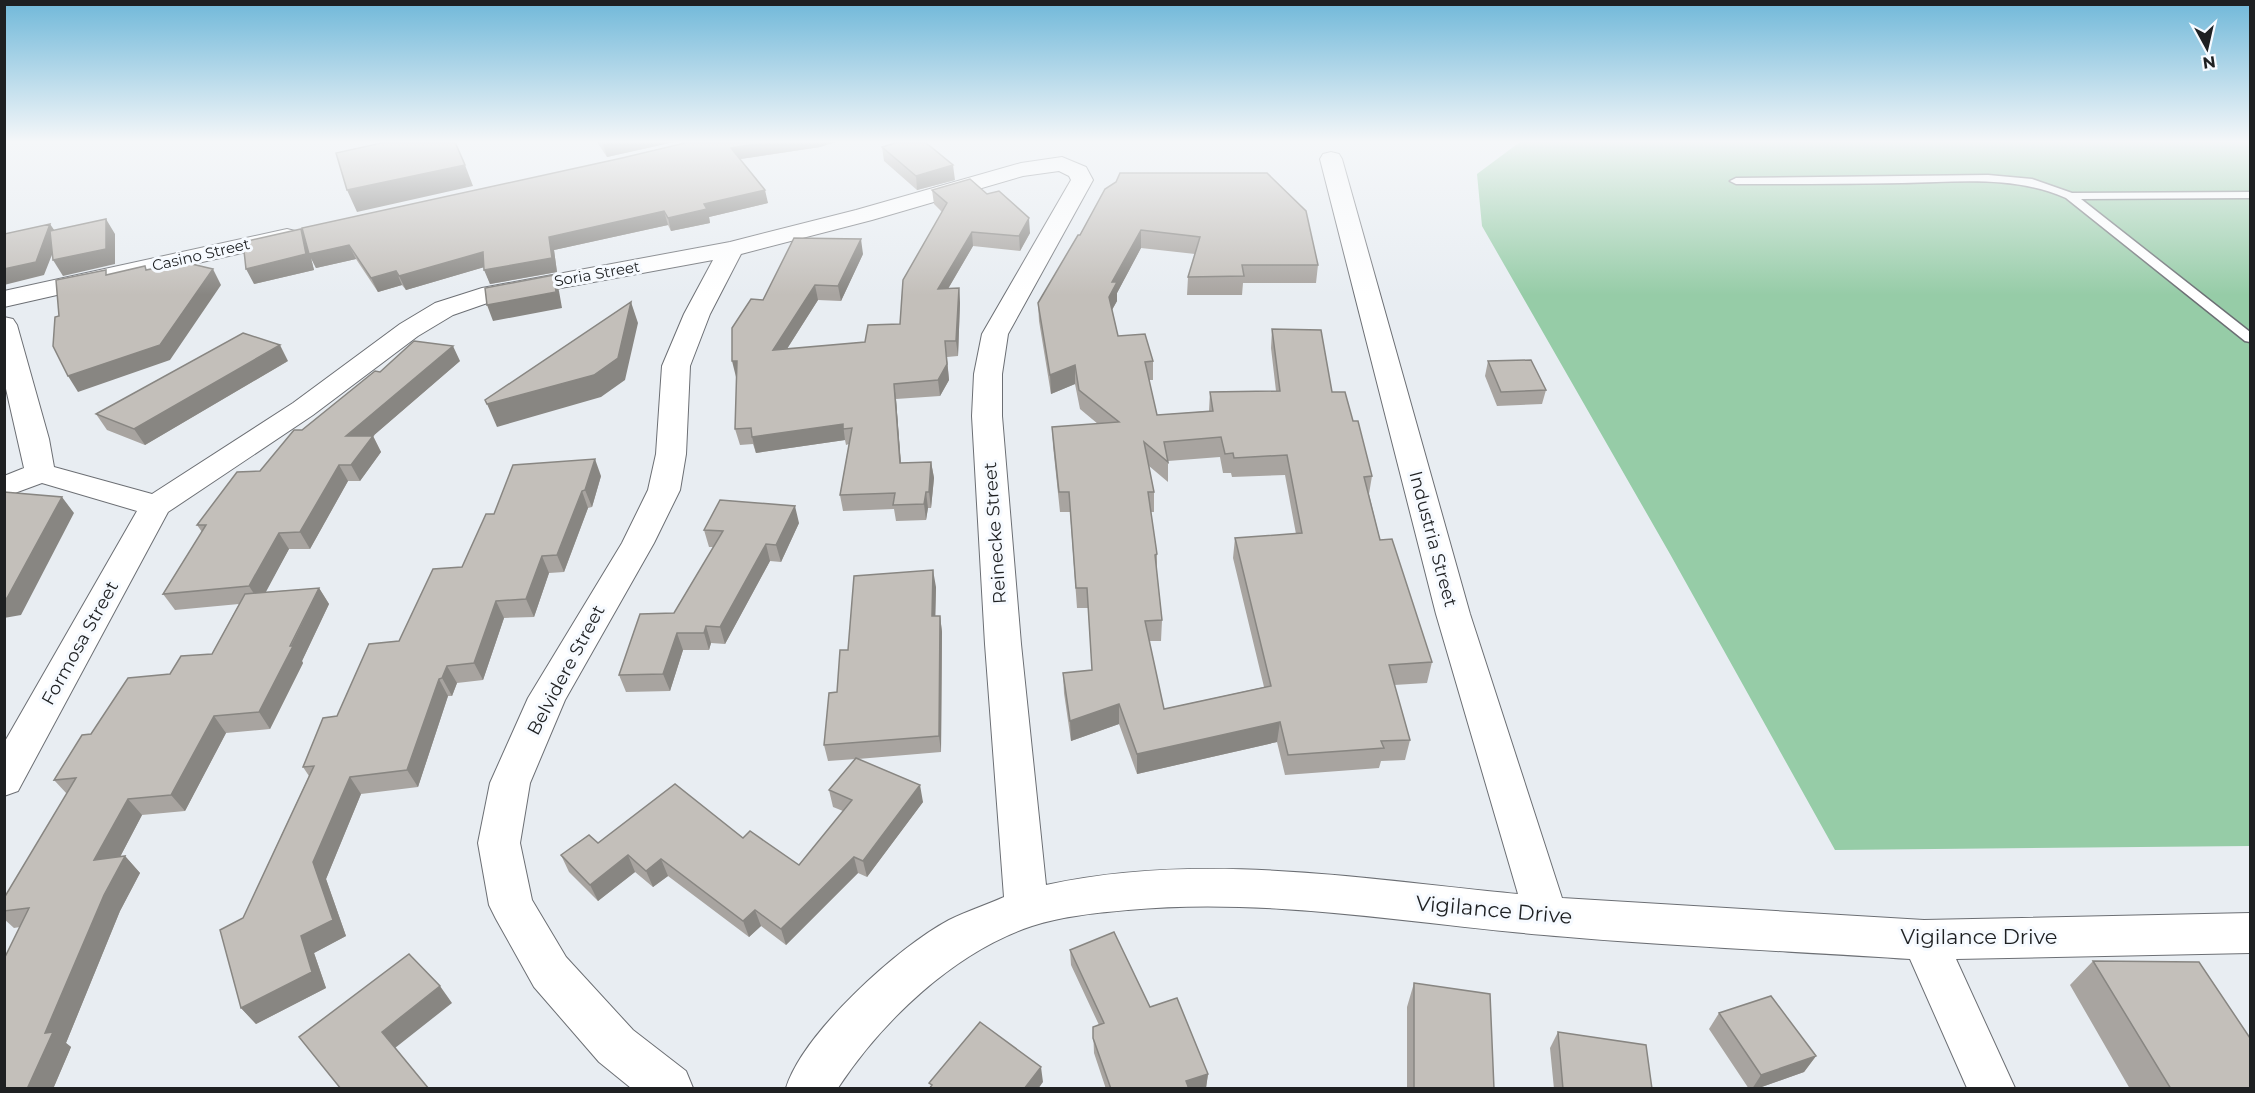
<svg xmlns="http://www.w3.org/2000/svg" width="2255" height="1093" viewBox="0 0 2255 1093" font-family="Montserrat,sans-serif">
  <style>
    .green { fill: #96cca7 }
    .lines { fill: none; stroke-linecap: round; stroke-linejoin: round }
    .service-casing { stroke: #6c6f74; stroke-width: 3 }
    .minor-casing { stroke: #6c6f74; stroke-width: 2 }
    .service { fill: #fff; fill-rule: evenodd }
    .minor { fill: #fff; fill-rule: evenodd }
    .wall { fill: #a8a4a0; fill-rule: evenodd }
    .shaded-wall { fill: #888682 }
    .building { fill: #c3bfba; stroke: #888682; stroke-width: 1.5; fill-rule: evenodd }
    .labels { text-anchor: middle; stroke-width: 6; stroke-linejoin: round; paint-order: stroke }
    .far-street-label { font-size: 15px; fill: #1e2022; stroke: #f6faff }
    .street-label { font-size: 18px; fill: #1e2022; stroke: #f6faff }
    .near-street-label { font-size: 21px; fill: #1e2022; stroke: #f6faff }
  </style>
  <rect width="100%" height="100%" fill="#e8edf2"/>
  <path class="green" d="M1520,142H2250V846L1835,850L1670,554L1482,226L1477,174Z"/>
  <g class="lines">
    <g class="service-casing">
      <path id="service" d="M1988,175L2032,179L2072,193L2250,192V198L2081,199L2250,332V342L2245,341L2066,198C2014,175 1958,182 1902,183C1847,184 1791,184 1736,184L1730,181L1736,178Z"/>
    </g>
    <g class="minor-casing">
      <path id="minor" d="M1331,152L1339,154L1342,159L1470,614L1562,898L1924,920L2250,913V953L1956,959L2015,1088H1967L1910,959C1788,951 1666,946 1544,935C1407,923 1266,897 1128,910C1096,913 1063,916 1032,926C954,952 882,1021 838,1088H786C803,1033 898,947 949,920C967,911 986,905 1004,897L985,644L972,416L974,374L982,334L1071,180L1069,176L1059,171L1023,176L872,220L741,254L710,314L690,366L686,454L680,490L654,543L565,700L530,783L520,843L532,900L566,957L633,1030L686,1071L693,1088H631L599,1062L534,987L496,919L489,905L478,843L490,783L528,698L622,543L648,490L656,454L662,366L684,314L713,260L496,300L453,315L418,336L313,415L168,512L18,791L4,796V743L137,511L42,483L4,497V476L24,468L4,380V317L13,319L17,325L49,439L54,467L152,494L293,403L400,324L435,303L482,288L730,242L856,210L1021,163L1062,157L1086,167L1093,180L1008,334L1002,374V416L1021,644L1046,885C1201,851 1362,879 1518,894L1436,614L1320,159L1323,154Z
        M287,229L295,231L299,236L295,241L4,307V291Z"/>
    </g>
    <use href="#service" class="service"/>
    <use href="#minor" class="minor"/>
  </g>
  <path class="wall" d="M597,142H674L607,157Z
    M689,142H835L820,147L740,159L768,203L709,217L710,223L671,231L668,225L554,250L557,272L490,284L484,267L406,290L402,285L378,292L356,259L316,268L311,258L314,270L254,284L304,234Z
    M882,147L955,180L917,190L884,161Z
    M1105,189L1318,265L1316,283H1243L1242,295H1187L1188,277L1195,254L1141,248L1117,293V301L1112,310L1118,336L1153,361V380H1149L1157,415L1209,411L1210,392L1276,391L1271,348L1272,329L1332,392L1353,421L1372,476L1369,494L1380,540L1432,662L1427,683L1394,685L1410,740L1405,760L1381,761L1379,768L1285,775L1277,742L1137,774L1119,724L1071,741L1064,693L1063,673L1092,670L1088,608H1077L1070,512H1060L1053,446L1052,427L1098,424L1080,409L1075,384L1051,394L1039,321L1038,303L1080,235ZM1220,457L1223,473H1231L1232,477L1285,475L1296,534L1235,538L1233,558L1264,687L1164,709L1149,641H1161L1162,620L1157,573V554L1151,512H1154V492L1149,466L1168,482V461Z
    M932,190L1030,233L1020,251L973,246L948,289L959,288L960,303L958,356L947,357L949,380L940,396L896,399L901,463L931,462L934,478L931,508H928L926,520L896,521L894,509L843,511L840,495L849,444L846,445L845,440L756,453L753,444L740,445L735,429L737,377H736L763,300L863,254L841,301L818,300L787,349L865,342L900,324L942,212L934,204Z
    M288,361L145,445L107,430L96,414Z
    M460,361L373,436L381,452L360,481H348L310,549H289L265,592L319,588L329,604L302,661L303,663L270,729L226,733L185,811L142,815L120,857L125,856L140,873L120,911L66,1043L71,1047L53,1089L20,927L14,928L4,919V898L67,794L54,780L91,734L170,674L212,654L239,604L175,610L163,594L202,532L197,525L260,471L302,430L380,372Z
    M1488,361L1546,390L1542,404L1497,406L1485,376Z
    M601,476L592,507L588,508L564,572L549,573L534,617L504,618L483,680L457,683L452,696H448L418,787L361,794L326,879L346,936L314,953L326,988L256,1024L241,1008L243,918L309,776L303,767L337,716L462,567L494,514Z
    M799,523L781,562L770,561L725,644L711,643L709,650H683L670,691L626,692L619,675L674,613L714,547H709L704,530Z
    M936,587L935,616H940L942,632L941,752L858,759L923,802L867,877L858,873L786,945L761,926L749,937L668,876L653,887L635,872L598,901L569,872L561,855L598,843L743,838L799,865L843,811L833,807L829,790L856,759L828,761L824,745L848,650Z
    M1070,950L1150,1007L1208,1074L1206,1088L1106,1089L1094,1053L1093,1027L1099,1025L1071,965Z
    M2093,961L2250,1089H2130L2070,985Z
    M1414,983L1494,1089H1407V1007Z
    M1719,1013L1816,1056L1804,1072L1756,1089H1749L1709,1029Z
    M1558,1032L1652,1089H1554L1550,1048Z"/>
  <path class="shaded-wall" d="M612,142H674L607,157L603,144Z
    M767,142H835L820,147L734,160L731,148Z
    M465,165L473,186L357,212L347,190Z
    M953,165L955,180L917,190L916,176Z
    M765,190L768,203L709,217L710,223L671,231L668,218L704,204Z
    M664,211L668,225L554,250L557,272L490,284L484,270L549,237Z
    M1029,218L1030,233L1020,251L1019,236Z
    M106,219L115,234V264L63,276L53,260Z
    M50,224L59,237L44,275L4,285V269Z
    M301,229L308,244L349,245L356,259L316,268L311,258L314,270L254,284L246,269Z
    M1141,230V248L1117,293V301L1109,315V297L1112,282Z
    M972,232L973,246L939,304L938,289Z
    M861,239L863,254L841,301L838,286Z
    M483,252L488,266L406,290L399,276Z
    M213,269L221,285L170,360L78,392L68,376Z
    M396,271L402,285L378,292L371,278Z
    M554,275L559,291L562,308L493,321L487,305Z
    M815,285L818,300L776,366L773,350Z
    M959,288L960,303L958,356L956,341Z
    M631,302L638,323L625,380L601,397L497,427L487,404Z
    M945,341L949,380L940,396L938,380Z
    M280,345L288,361L145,445L134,429Z
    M453,346L460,361L373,436L381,452L360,481L351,465L346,436Z
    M732,361H737L741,376L736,377Z
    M1075,365V384L1051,394L1050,375Z
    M894,384L896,399L902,479L900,463Z
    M843,424L845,440L756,453L752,437Z
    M595,459L601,476L592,507L585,490Z
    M931,462L934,478L931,508L929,492Z
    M339,465L348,481L310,549L300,532Z
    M582,491L588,508L564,572L557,555Z
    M926,492L928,508L926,520L924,504Z
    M62,497L74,513L21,615L4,618V599Z
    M795,506L799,523L781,562L776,545Z
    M279,533L289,549L260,603L249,586Z
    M766,544L770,561L725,644L720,627Z
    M542,556L549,573L534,617L526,599Z
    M933,570L936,587L935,633L932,616Z
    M319,588L329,604L302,661L303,663L270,729L259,712Z
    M496,601L504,618L483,680L474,663Z
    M940,616L942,632L941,752L939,736Z
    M706,626L711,643L709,650L704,633Z
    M677,633L683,650L670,691L663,674Z
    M447,666L457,683L452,696L442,678Z
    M439,679L448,696L418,787L407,770Z
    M1119,704V724L1071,741L1070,721Z
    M214,716L226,733L185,811L171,795Z
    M1280,722L1277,742L1137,774V754Z
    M350,777L361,794L326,879L346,936L314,953L326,988L256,1024L241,1008L313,862Z
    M920,785L923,802L867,877L863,861Z
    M128,799L142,815L110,876L94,860Z
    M628,855L635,872L598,901L590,885Z
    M125,856L140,873L120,911L66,1043L71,1047L53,1089H27L45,1033L104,895Z
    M854,857L858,873L786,945L781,929Z
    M661,859L668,876L653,887L646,871Z
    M755,910L761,926L749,937L743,921Z
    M440,986L452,1003L395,1048L382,1032Z
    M1816,1056L1804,1072L1756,1089H1752L1761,1075Z
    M1041,1067L1043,1082L1038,1089H1024Z
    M1208,1074L1206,1088L1185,1089L1186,1081Z"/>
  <path class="building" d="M386,142H455L465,165L347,190L336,153Z
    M689,142H767L731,148L765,190L704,204L707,209L668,218L664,211L549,237L552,258L484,270L483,252L399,276L396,271L371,278L349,245L309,254L302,228L622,158Z
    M898,142H925L953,165L916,176L882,147Z
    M1120,173H1267L1306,211L1318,265H1242L1244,276L1188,277L1200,237L1141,230L1112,282H1117L1109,297L1118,336L1145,334L1153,361L1145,362L1157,415L1213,411L1210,392L1280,391L1272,329L1321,330L1332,392H1345L1353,421H1358L1372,476L1364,477L1380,540L1392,539L1432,662L1389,665L1410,740L1381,741L1384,748L1288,755L1280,722L1137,754L1119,704L1070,721L1063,673L1092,670L1087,588H1076L1069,492H1059L1052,427L1119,422L1079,390L1075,365L1050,375L1038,303L1078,235H1080L1105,189L1116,182ZM1221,437L1225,454L1233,453L1234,458L1287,455L1302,533L1235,538L1271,686L1164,709L1145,621L1162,620L1155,555L1157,554L1148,492H1154L1144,442L1168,462L1164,442Z
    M970,179L987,194L999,191L1029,218L1019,236L972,232L938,289L959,288L956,341H945L947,364L938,380L894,384L900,463L931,462L929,492H926L924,504L893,505L895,493L840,495L852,428L843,429V424L752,437L751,428L735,429L737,361H732V328L751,299L763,300L794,238L861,239L838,286L815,285L773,350L865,342L868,325L900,324L903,280L947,203L932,190Z
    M106,219V249L53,260L50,231Z
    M50,224L36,262L4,269V234Z
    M301,229L306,254L246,269L243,242Z
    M183,262L213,269L160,345L68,376L53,346L55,317L59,316L56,280L106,270V275L145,266L146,270Z
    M554,275L556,292L487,305L485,288Z
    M631,302L618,358L594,375L487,404L485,400Z
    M243,333L280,345L134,429L96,414Z
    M414,341L453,346L346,436H373L351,465H339L300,532L279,533L249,586L163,594L206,525H197L237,472L260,471L294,430H302L375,371L380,372Z
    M1531,360L1546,390L1501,392L1488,361Z
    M595,459L585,490L582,491L557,555L542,556L526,599L496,601L474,663L447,666L442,678L439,679L407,770L350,777L313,862L333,920L301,936L312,972L241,1008L220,930L243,918L314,766L303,767L323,718L337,716L369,644L399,641L433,569L462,567L486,514H494L513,465Z
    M4,492L62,497L7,598L4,599Z
    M720,500L795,506L776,545L766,544L720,627L706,626L704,633H677L663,674L619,675L640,614L674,613L723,531L704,530Z
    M933,570L932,616H940L939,736L824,745L829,693L837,692L840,650H848L854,576Z
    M319,588L290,646H293L259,712L214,716L171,795L128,799L94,860L125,856L104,895L45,1033L53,1032L27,1089H4V959L29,908L4,911V898L76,778L54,780L82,735L91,734L128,678L170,674L181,656L212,654L245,594Z
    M856,758L920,785L863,861L854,857L781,929L755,910L743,921L661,859L646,871L628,855L590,885L561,855L589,835L598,843L675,784L743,838L750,831L799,865L852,800L829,790Z
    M1114,932L1150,1007L1177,998L1208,1074L1186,1081L1189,1089H1111L1093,1038V1027L1104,1023L1070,950Z
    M409,954L440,986L382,1032L429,1089H341L299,1037Z
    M2093,961L2199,962L2250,1038V1089H2171Z
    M1414,983L1490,994L1494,1089H1414Z
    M1771,996L1816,1056L1761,1075L1719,1013Z
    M980,1022L1041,1067L1024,1089H929L932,1085L929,1083Z
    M1558,1032L1646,1045L1652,1089H1563Z"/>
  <linearGradient id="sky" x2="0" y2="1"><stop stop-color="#70b8d9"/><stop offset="0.48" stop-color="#f5f7f9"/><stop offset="1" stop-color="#f5f7f9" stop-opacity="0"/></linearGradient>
  <rect width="2255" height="295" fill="url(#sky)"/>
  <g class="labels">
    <g class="far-street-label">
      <text transform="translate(201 255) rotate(-13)" y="5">Casino Street</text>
      <text transform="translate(597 274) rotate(-10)" y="5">Soria Street</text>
    </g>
    <g class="street-label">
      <text transform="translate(995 533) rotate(-94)" y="6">Reinecke Street</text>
      <text transform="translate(1433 539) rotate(75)" y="6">Industria Street</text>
      <text transform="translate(80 643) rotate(-61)" y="6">Formosa Street</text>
      <text transform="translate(566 670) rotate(-62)" y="6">Belvidere Street</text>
    </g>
    <g class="near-street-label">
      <text transform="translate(1494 910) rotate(5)" y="7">Vigilance Drive</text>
      <text x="1979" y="944">Vigilance Drive</text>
    </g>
  </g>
  <rect width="2255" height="1093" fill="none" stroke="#1e2022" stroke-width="12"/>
  <g transform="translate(2207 48) rotate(172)" stroke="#f6faff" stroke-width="4.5" paint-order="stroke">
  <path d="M0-4.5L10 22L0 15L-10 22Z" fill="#1e2022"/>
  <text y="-9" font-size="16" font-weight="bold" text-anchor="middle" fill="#1e2022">N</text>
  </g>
</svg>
